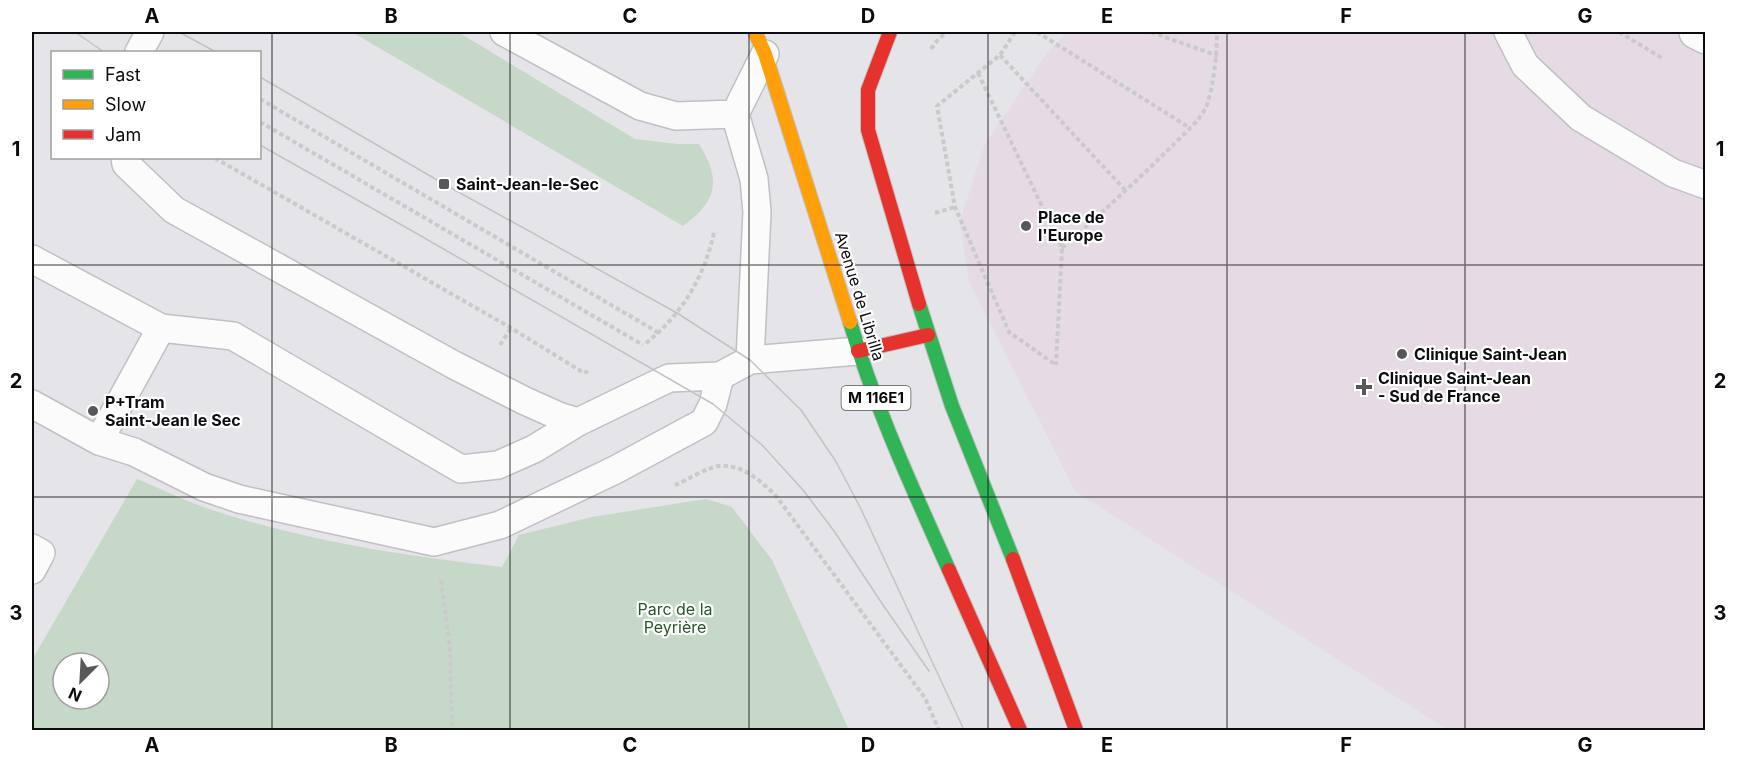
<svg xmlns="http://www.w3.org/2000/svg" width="1737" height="762" viewBox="0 0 1737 762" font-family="Inter,sans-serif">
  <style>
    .medical { fill: #e6dae4 }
    .green { fill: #c6d8c8; fill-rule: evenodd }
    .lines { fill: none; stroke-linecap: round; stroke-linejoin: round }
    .lane-casing { stroke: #c0c0c4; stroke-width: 30 }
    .street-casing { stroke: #c0c0c4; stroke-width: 36 }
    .fast-casing { stroke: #c0c0c2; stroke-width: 16 }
    .slow-casing { stroke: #c0c0c2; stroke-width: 16 }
    .jam-casing { stroke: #c0c0c2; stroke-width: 16 }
    .path { stroke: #cacacb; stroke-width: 4; stroke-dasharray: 4.5 3; stroke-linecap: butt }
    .lane { stroke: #fbfbfc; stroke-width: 27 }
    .street { stroke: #fbfbfc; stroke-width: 33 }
    .fast { stroke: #30b455; stroke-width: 14 }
    .slow { stroke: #ff9f0a; stroke-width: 14 }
    .jam { stroke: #e5322d; stroke-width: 14 }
    .tram { stroke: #c3c3c4; stroke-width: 1.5 }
    .grid { fill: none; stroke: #0c0c0f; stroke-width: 1.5; stroke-opacity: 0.55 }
    .poi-dot { fill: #58585b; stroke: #fff; stroke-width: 2 }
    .labels { text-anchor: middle; stroke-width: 4.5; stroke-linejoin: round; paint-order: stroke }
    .shield { fill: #fff; stroke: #555557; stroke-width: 1.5 }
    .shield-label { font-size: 15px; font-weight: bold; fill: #0c0c0f }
    .poi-label { font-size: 16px; font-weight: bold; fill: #0c0c0f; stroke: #fff; text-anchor: start }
    .street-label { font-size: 16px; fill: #0c0c0f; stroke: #fff }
    .park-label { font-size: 16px; fill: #275629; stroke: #fff }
    .neatline { fill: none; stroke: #0c0c0f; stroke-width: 2 }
    .grid-label { font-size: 20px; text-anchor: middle; font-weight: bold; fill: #0c0c0f }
  </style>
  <rect width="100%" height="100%" fill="#e4e4e9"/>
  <path class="medical" d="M1068,32H1705V730H1448L1075,491L969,282L960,221L985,144L1048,52Z"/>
  <path class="green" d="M352,32H458L635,139L677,144H699C722,181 717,201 683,226Z
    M137,479C161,489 185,501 209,509C304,541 404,556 502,567L519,535L592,517L706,499L732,507L772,560L849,730H32V660ZM63,663H99V699H63Z"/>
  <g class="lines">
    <g class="lane-casing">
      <path id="lane" d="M504,32L640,106L676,116L735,114
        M1508,32L1525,65L1581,118L1673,173L1706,185
        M139,52L150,32
        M125,158L126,164L174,210L454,365L525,401L561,417L578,422L669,378L720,376L750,360L858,351
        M32,259L161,328L233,336L461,469L498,465L534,449L578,422
        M750,360L757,212L754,179L735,114L765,54
        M32,404L99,441L161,328
        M99,441L134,452L204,487L239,499L434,542L500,525L615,470L704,422L713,404L720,376
        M32,548L41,553L32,570"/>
    </g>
    <g class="street-casing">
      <path id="street" d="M1696,32L1706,37"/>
    </g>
    <g class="fast-casing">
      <path id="fast" d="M919,304L952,406L1013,559
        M850,322C875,408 913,489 949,570"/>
    </g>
    <g class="slow-casing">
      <path id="slow" d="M755,32L765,54L850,322"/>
    </g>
    <g class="jam-casing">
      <path id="jam" d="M890,32L868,90V130L919,304
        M858,351L928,335
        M1013,559L1076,730
        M949,570L1020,730"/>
    </g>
    <path class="path" d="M1015,32L1000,55L937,106L955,207L1009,332L1056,365
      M1037,32L1190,128
      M1151,32L1218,56
      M1619,32L1662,58
      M931,49L936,42L946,32
      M1000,55L1126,191
      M978,73L1062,248L1056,365
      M260,99L659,333
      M260,122L643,345
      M215,158L511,328L584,373L588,371
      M935,213L955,207
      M1062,248C1099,215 1136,182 1171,147C1183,135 1200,121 1207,105C1214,84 1217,53 1217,32
      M646,343C681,316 705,276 714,232
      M500,345L511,328
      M675,485C687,480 708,467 719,466C743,464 761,481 776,496L925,698L939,730
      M441,580L450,648L452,728L450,730"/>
    <use href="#lane" class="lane"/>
    <use href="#street" class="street"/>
    <use href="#fast" class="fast"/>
    <use href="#slow" class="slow"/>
    <use href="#jam" class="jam"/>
    <path class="tram" d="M75,32L104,52
      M179,32L216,52
      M260,77L444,184L677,313L750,360L801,410L835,460L860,507L964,730
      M260,145L414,232L713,404L762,445L803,490L834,531L883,605L929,671"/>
  </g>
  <path class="grid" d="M272,32V730M510,32V730M749,32V730M988,32V730M1227,32V730M1465,32V730M32,265H1706M32,497H1706"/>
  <g class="poi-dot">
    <rect x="438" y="178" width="12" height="12" rx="3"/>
    <circle cx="1026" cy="226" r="6"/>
    <circle cx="1402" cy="354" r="6"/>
    <path d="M1361 378h6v6h6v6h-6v6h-6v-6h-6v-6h6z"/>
    <circle cx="93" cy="411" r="6"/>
  </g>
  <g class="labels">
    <rect class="shield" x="841.5" y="386" width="69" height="24" rx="4.5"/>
    <g class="shield-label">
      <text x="876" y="403">M 116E1</text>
    </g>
    <g class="poi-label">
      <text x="456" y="190">Saint-Jean-le-Sec</text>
      <text x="1038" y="223">Place de<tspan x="1038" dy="18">l'Europe</tspan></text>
      <text x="1414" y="360">Clinique Saint-Jean</text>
      <text x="1378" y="384">Clinique Saint-Jean<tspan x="1378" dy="18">- Sud de France</tspan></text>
      <text x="105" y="408">P+Tram<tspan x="105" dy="18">Saint-Jean le Sec</tspan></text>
    </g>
    <g class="street-label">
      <text transform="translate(860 296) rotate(73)" y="6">Avenue de Librilla</text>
    </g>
    <g class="park-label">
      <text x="675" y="615">Parc de la<tspan x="675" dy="18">Peyrière</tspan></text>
    </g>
  </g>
  <rect width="1737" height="762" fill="none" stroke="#ffffff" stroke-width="66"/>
  <rect x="51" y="51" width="210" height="108" fill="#ffffff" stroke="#9e9e9f" stroke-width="1.5"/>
  <rect x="63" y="70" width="30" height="9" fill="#30b455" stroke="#9e9e9f" stroke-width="1.5"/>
  <text x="105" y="81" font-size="18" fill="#0c0c0f">Fast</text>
  <rect x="63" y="100" width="30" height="9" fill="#ff9f0a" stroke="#9e9e9f" stroke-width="1.5"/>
  <text x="105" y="111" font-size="18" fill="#0c0c0f">Slow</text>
  <rect x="63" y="130" width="30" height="9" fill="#e5322d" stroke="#9e9e9f" stroke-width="1.5"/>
  <text x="105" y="141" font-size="18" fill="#0c0c0f">Jam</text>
  <g transform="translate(81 681) rotate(204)"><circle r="28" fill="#ffffff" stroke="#9e9e9f" stroke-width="1.5"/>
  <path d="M0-4.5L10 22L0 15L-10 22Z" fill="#58585b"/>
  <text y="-9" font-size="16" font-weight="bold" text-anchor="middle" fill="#0c0c0f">N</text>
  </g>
  <rect x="33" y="33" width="1671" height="696" class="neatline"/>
  <g class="grid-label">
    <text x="152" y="23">A</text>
    <text x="391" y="23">B</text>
    <text x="630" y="23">C</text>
    <text x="868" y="23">D</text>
    <text x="1107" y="23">E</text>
    <text x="1346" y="23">F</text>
    <text x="1585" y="23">G</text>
    <text x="16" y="156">1</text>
    <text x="1720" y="156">1</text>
    <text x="16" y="388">2</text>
    <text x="1720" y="388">2</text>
    <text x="16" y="620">3</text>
    <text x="1720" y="620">3</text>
    <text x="152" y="752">A</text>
    <text x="391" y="752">B</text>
    <text x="630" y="752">C</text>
    <text x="868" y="752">D</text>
    <text x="1107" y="752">E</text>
    <text x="1346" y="752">F</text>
    <text x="1585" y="752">G</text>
  </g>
</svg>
